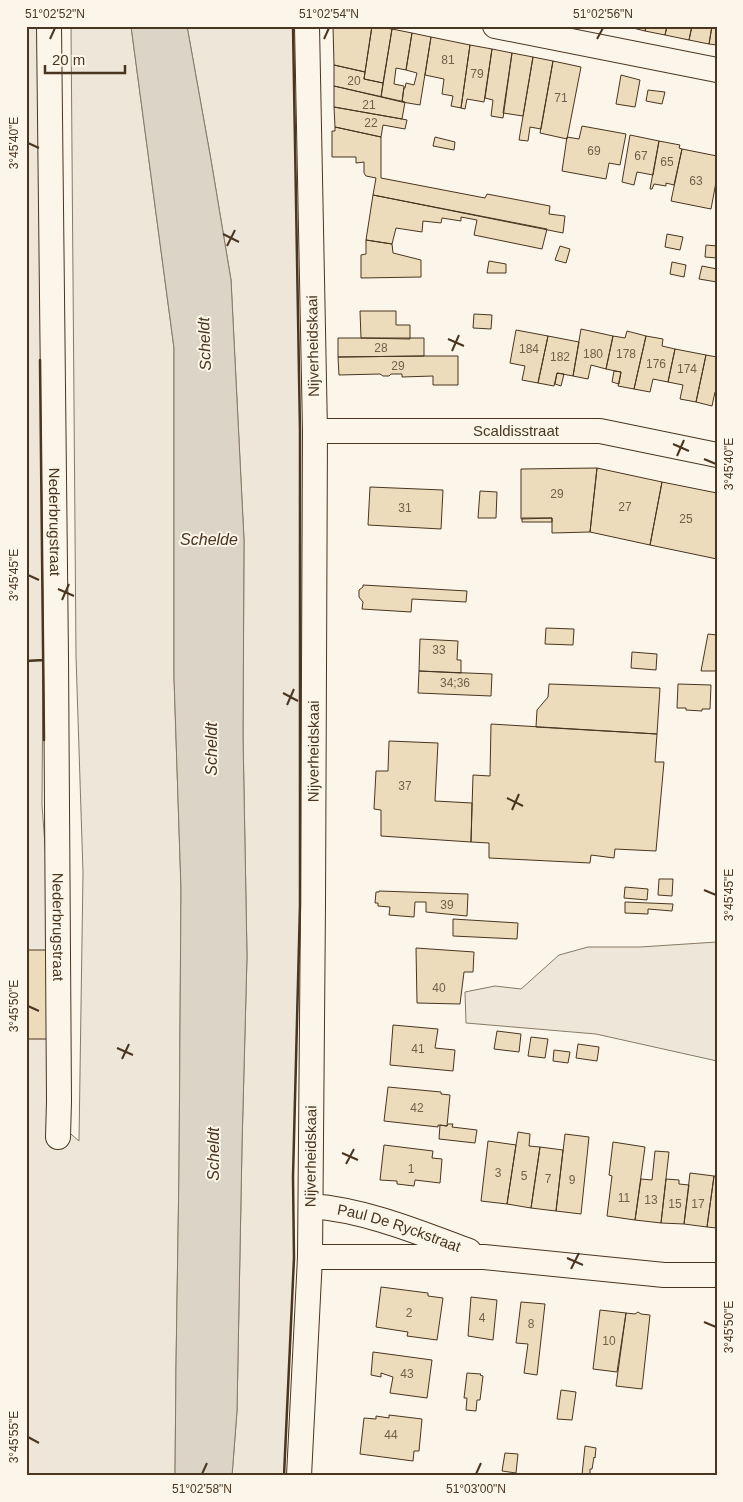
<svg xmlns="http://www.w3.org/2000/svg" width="743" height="1502" viewBox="0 0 743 1502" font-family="Helvetica,sans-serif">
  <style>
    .green { fill: #ede6d9; stroke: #887966 }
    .water { fill: #dcd4c6; stroke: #887966 }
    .building { fill: #ecdcbc; stroke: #4a3520 }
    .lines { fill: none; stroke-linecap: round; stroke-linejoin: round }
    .minor-casing { stroke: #4a3520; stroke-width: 26 }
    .minor { stroke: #fbf6e9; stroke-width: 24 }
    .wall { stroke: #4a3520; stroke-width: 2.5 }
    .ticks { fill: none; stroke: #4a3520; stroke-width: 2 }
    .labels { text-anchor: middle; stroke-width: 4; stroke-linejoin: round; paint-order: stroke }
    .number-label { font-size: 12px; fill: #725f47 }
    .street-label { font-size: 15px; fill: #4a3520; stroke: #fbf6e9 }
    .water-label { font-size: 16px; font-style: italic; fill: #4a3520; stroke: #fbf6e9 }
    .neatline { fill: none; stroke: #4a3520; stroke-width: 2 }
    .ticks-label { font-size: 12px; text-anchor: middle; fill: #4a3520 }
  </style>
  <rect width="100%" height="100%" fill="#fbf6e9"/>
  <path class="green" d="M26,26H38L43,660L42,805L50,913L49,1115L79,1141L83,873L76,656L71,26H131L174,348V677L181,889L179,1171L176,1366L175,1476H26Z
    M187,26H293L300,431V905L293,1177L294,1258L284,1476H232L237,1411L242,1145L247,956L243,736L244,540L231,280L211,160Z
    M717,942V1061L596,1034L466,1023L465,992L495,986L521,989L559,955L588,947H640Z"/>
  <path class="water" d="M131,26H187L211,160L231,280L244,540L243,736L247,956L242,1145L237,1411L232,1476H175L176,1366L179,1171L181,889L174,677V348Z"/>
  <path class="building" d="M333,26H372L365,72L334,65Z
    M372,26L392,29L383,83L364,79Z
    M625,26H646L645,31Z
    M646,26H667L665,35L645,31Z
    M667,26H692L689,40L665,35Z
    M692,26H712L709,44L689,40Z
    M712,26H717V45L709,44Z
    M392,29L412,33L406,70L396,68L394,84L404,86L402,102L381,97Z
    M412,33L431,37L420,105L402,102L404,88H405L406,83L414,85L417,73L406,70Z
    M431,37L470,45L461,108L451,106L453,96L442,94L444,79L425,75Z
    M470,45L492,49L484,102L467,99L465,109L461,108Z
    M492,49L512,53L503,118L491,116L493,100L485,98Z
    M512,53L533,57L523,116L503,113Z
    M533,57L553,61L541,129L530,127L528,141L519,140Z
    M553,61L581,67L567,139L540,133Z
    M334,65L365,72L364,79L383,83L381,97L334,86Z
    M621,75L640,80L635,107L616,104Z
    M334,86L405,102L402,119L334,107Z
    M648,90L665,92L662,104L646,101Z
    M334,107L402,119L407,120L405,129L383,125L381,137L335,127Z
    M582,126L626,134L620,165L609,163L606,179L562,171L567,137L579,139Z
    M335,127L381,137V178L485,198L487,194L550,206L549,214L565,216L563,233L373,195L376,178L366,176L364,173V162L356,163V157H332V131H335Z
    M630,135L659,141L653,175L637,172L634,185L622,182Z
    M435,137L455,142L454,150L433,146Z
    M659,141L680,145L679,148L682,149L674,185L666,183V186L654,184L652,189H650Z
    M682,149L717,156V177L711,209L671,201Z
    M373,195L547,229L542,249L474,235L477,220L461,217V221L442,218L441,223L423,221L422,232L396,228L392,244L366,240Z
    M667,234L683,237L680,250L665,247Z
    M366,240L392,244L393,253L421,260V277L361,278V255L366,254Z
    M706,245L717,246V258L705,257Z
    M560,246L570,249L566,263L555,260Z
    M489,261L506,264V273H487Z
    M672,262L686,265L684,277L670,274Z
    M702,266L717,269V282L699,279Z
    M360,311H396V325H410V339L361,338Z
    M474,314L492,315L491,329L473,328Z
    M581,329L613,336L606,369L591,365L588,379L573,376Z
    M516,330L548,336L538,383L522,380L525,366L510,363Z
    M627,331L646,336L634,389L618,386L621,372L606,369L613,336L625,338Z
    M548,336L579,342L573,376L557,373L554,386L538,383Z
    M646,336L663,339L662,346L675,349L668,382L653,379L650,392L634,389Z
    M338,338H424V356L338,357Z
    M675,349L706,355L696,402L680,399L683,385L668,382Z
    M706,355L717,357V392H715L712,406L696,402Z
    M424,356H458V385H433V376L402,377V374H391L389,376H383L380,374L339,375L338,357Z
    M614,371L621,372L619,384L612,382Z
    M557,373L564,374L561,386L555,384Z
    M597,468L662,482L650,545L590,532Z
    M597,468L590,532L552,533V518L521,519V469Z
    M662,482L717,493V559L650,545Z
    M370,487L443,490L441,529L368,525Z
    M480,491L497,492L496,518H478Z
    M522,518H552V522H522Z
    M363,585L467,591L466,602L412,599L411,612L362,609L363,602L359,597V590L363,587Z
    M546,628L574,629L573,645L545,644Z
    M708,634L717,635V671H701Z
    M420,639L458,641L457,660H461V673L419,671Z
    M632,652L657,654L656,670L631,668Z
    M419,671L492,674L491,696L418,693Z
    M549,684L660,688L657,734L536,727L537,710L548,697Z
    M678,684L711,685L710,709H702V711L686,710V708H677Z
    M491,724L657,734L655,762H664L656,851L615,849L614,858L591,855L590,863L489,858V843L471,842L473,775L490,776Z
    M389,741L438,743L435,801L472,803L471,842L381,836V810L374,809L376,771H388Z
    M659,879H673L672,896L658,895Z
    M625,887L648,889L647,900L624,898Z
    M379,891L468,894L467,916L426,912V902H415L414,917L389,915L390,907L378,906V903H375L376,892H379Z
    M625,902L673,904L672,911L648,909V914L625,913Z
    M453,919L518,923L517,939L453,936Z
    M416,948L474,952L473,972H464L460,1004L417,1003Z
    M26,950H47L49,1039H27Z
    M393,1025L438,1029L435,1048L455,1050L453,1071L390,1065Z
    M497,1031L521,1034L519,1052L494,1049Z
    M531,1037L548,1039L545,1058L528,1056Z
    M578,1044L599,1047L597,1061L576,1058Z
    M554,1050L570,1052L568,1063L553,1061Z
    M388,1087L441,1092V1094L450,1095L447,1126L438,1125V1127L384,1121Z
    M448,1124H453L452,1127L477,1130L475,1143L439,1139L440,1125L447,1126Z
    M518,1132L530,1134L529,1146L540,1147L531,1208L507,1204Z
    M565,1134L589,1137L581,1214L556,1211Z
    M488,1141L516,1145L507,1204L481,1201Z
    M613,1142L645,1147L635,1220L607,1216L612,1176L609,1175Z
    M384,1145L433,1151L432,1158L442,1159L440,1183L415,1180L414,1186L397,1184V1181L380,1180Z
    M540,1147L563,1150L556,1211L531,1208Z
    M655,1151L669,1152L661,1223L635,1220L641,1179L652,1180Z
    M690,1173L714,1176L707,1227L684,1224Z
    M714,1176H717V1228L707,1227Z
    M666,1179L679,1180V1184L689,1185L684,1224L661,1223Z
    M381,1287L428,1293V1296L443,1298L437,1340L407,1336L408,1332L376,1327Z
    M471,1297L497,1300L493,1340L468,1336Z
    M521,1302L545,1304L537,1375L524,1373L528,1344L516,1343Z
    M600,1310L626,1313L617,1372L593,1369Z
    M638,1312L641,1314L650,1315L642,1389L616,1386L626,1313L635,1314Z
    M373,1352L432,1360L427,1398L390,1393L393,1377L381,1373V1377L371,1375Z
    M467,1373L481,1374L480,1375L483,1376L480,1400H477L476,1411L466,1410L467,1398H464Z
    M561,1390L576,1392L572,1420L557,1419Z
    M389,1415L422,1419L419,1451H414L413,1461L360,1454L364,1418L376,1419V1416L389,1418Z
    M585,1446L596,1448L595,1458L594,1457L592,1469H590V1476L582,1475Z
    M505,1453L518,1454L516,1473L502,1471Z"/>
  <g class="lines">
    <g class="minor-casing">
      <g id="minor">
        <path id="s1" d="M49,26L56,657L59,1101L58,1137"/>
        <path d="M495,26L717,70"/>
        <path id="s2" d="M315,431H600L717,455"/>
        <path id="s3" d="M311,1206C365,1210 418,1232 469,1251"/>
        <path d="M310,1257H484L664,1275H717"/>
        <path id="s4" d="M299,1476L310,1257L313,905L315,431L307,26"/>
      </g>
    </g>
    <use href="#minor" class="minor"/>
    <path class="wall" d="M40,360L44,740
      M26,661L43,660V659
      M284,1476L294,1258L293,1177L300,905V431L293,26"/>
  </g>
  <path class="ticks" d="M50,39L55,28M324,39L329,28M597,39L603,28M28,143L39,148M223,234L239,242M227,246L235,230M448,339L464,346M452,351L459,335M673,444L689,451M677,456L684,440M704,459L716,464M28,575L39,580M58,589L74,596M62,600L69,584M283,693L298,701M287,705L294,689M507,798L523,806M512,810L519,794M704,890L716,895M28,1006L39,1011M117,1048L133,1055M122,1059L129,1044M342,1153L358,1160M346,1164L354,1149M567,1258L583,1265M571,1269L579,1253M704,1322L716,1327M28,1437L39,1443M202,1474L207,1463M476,1474L481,1463"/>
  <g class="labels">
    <g class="number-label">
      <text x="448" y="64">81</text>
      <text x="477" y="78">79</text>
      <text x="354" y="85">20</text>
      <text x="561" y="102">71</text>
      <text x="369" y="109">21</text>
      <text x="371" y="127">22</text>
      <text x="594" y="155">69</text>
      <text x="641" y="160">67</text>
      <text x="667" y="166">65</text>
      <text x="696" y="185">63</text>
      <text x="381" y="352">28</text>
      <text x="529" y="353">184</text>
      <text x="593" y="358">180</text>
      <text x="626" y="358">178</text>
      <text x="560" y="361">182</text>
      <text x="656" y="368">176</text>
      <text x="398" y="370">29</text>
      <text x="687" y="373">174</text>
      <text x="557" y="498">29</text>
      <text x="625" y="511">27</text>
      <text x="405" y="512">31</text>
      <text x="686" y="523">25</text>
      <text x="439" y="654">33</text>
      <text x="455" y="687">34;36</text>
      <text x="405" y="790">37</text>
      <text x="447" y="909">39</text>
      <text x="439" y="992">40</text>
      <text x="418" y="1053">41</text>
      <text x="417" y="1112">42</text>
      <text x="411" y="1173">1</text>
      <text x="498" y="1177">3</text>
      <text x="524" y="1180">5</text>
      <text x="548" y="1183">7</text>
      <text x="572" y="1184">9</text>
      <text x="624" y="1202">11</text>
      <text x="651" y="1204">13</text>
      <text x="675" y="1208">15</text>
      <text x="698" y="1208">17</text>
      <text x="409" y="1317">2</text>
      <text x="482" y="1322">4</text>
      <text x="531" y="1328">8</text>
      <text x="609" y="1345">10</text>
      <text x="407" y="1378">43</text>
      <text x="391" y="1439">44</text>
    </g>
    <g class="street-label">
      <text transform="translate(313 346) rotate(-91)" y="5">Nijverheidskaai</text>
      <text dy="5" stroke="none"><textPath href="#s2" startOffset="201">Scaldisstraat</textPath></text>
      <text dy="5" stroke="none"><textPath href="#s1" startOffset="496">Nederbrugstraat</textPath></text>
      <text dy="5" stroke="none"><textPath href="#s4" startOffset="725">Nijverheidskaai</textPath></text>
      <text dy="5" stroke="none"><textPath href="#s1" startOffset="901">Nederbrugstraat</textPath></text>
      <text dy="5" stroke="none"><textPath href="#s4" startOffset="320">Nijverheidskaai</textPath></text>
      <text dy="5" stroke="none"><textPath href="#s3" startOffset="91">Paul De Ryckstraat</textPath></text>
    </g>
    <g class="water-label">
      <text transform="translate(204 344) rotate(-92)" y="6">Scheldt</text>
      <text x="209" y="545">Schelde</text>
      <text transform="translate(211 749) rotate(-90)" y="6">Scheldt</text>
      <text transform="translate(213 1154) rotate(-90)" y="6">Scheldt</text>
    </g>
  </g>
  <rect width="743" height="1502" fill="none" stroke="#fbf6e9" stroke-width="55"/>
  <path d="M45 65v8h80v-8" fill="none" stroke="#4a3520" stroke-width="2.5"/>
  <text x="52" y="65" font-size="15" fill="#4a3520" stroke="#fbf6e9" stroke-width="4" paint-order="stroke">20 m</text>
  <rect x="28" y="28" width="688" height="1446" class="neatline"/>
  <g class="ticks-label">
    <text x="55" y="18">51°02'52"N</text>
    <text x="329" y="18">51°02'54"N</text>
    <text x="603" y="18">51°02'56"N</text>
    <text transform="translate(14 143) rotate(-90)" y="4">3°45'40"E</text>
    <text transform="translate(729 464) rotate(-90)" y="4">3°45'40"E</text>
    <text transform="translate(14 575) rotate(-90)" y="4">3°45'45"E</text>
    <text transform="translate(729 895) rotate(-90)" y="4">3°45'45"E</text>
    <text transform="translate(14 1006) rotate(-90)" y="4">3°45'50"E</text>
    <text transform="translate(729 1327) rotate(-90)" y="4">3°45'50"E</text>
    <text transform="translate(14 1437) rotate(-90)" y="4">3°45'55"E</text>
    <text x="202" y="1493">51°02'58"N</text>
    <text x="476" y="1493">51°03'00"N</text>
  </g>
</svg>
